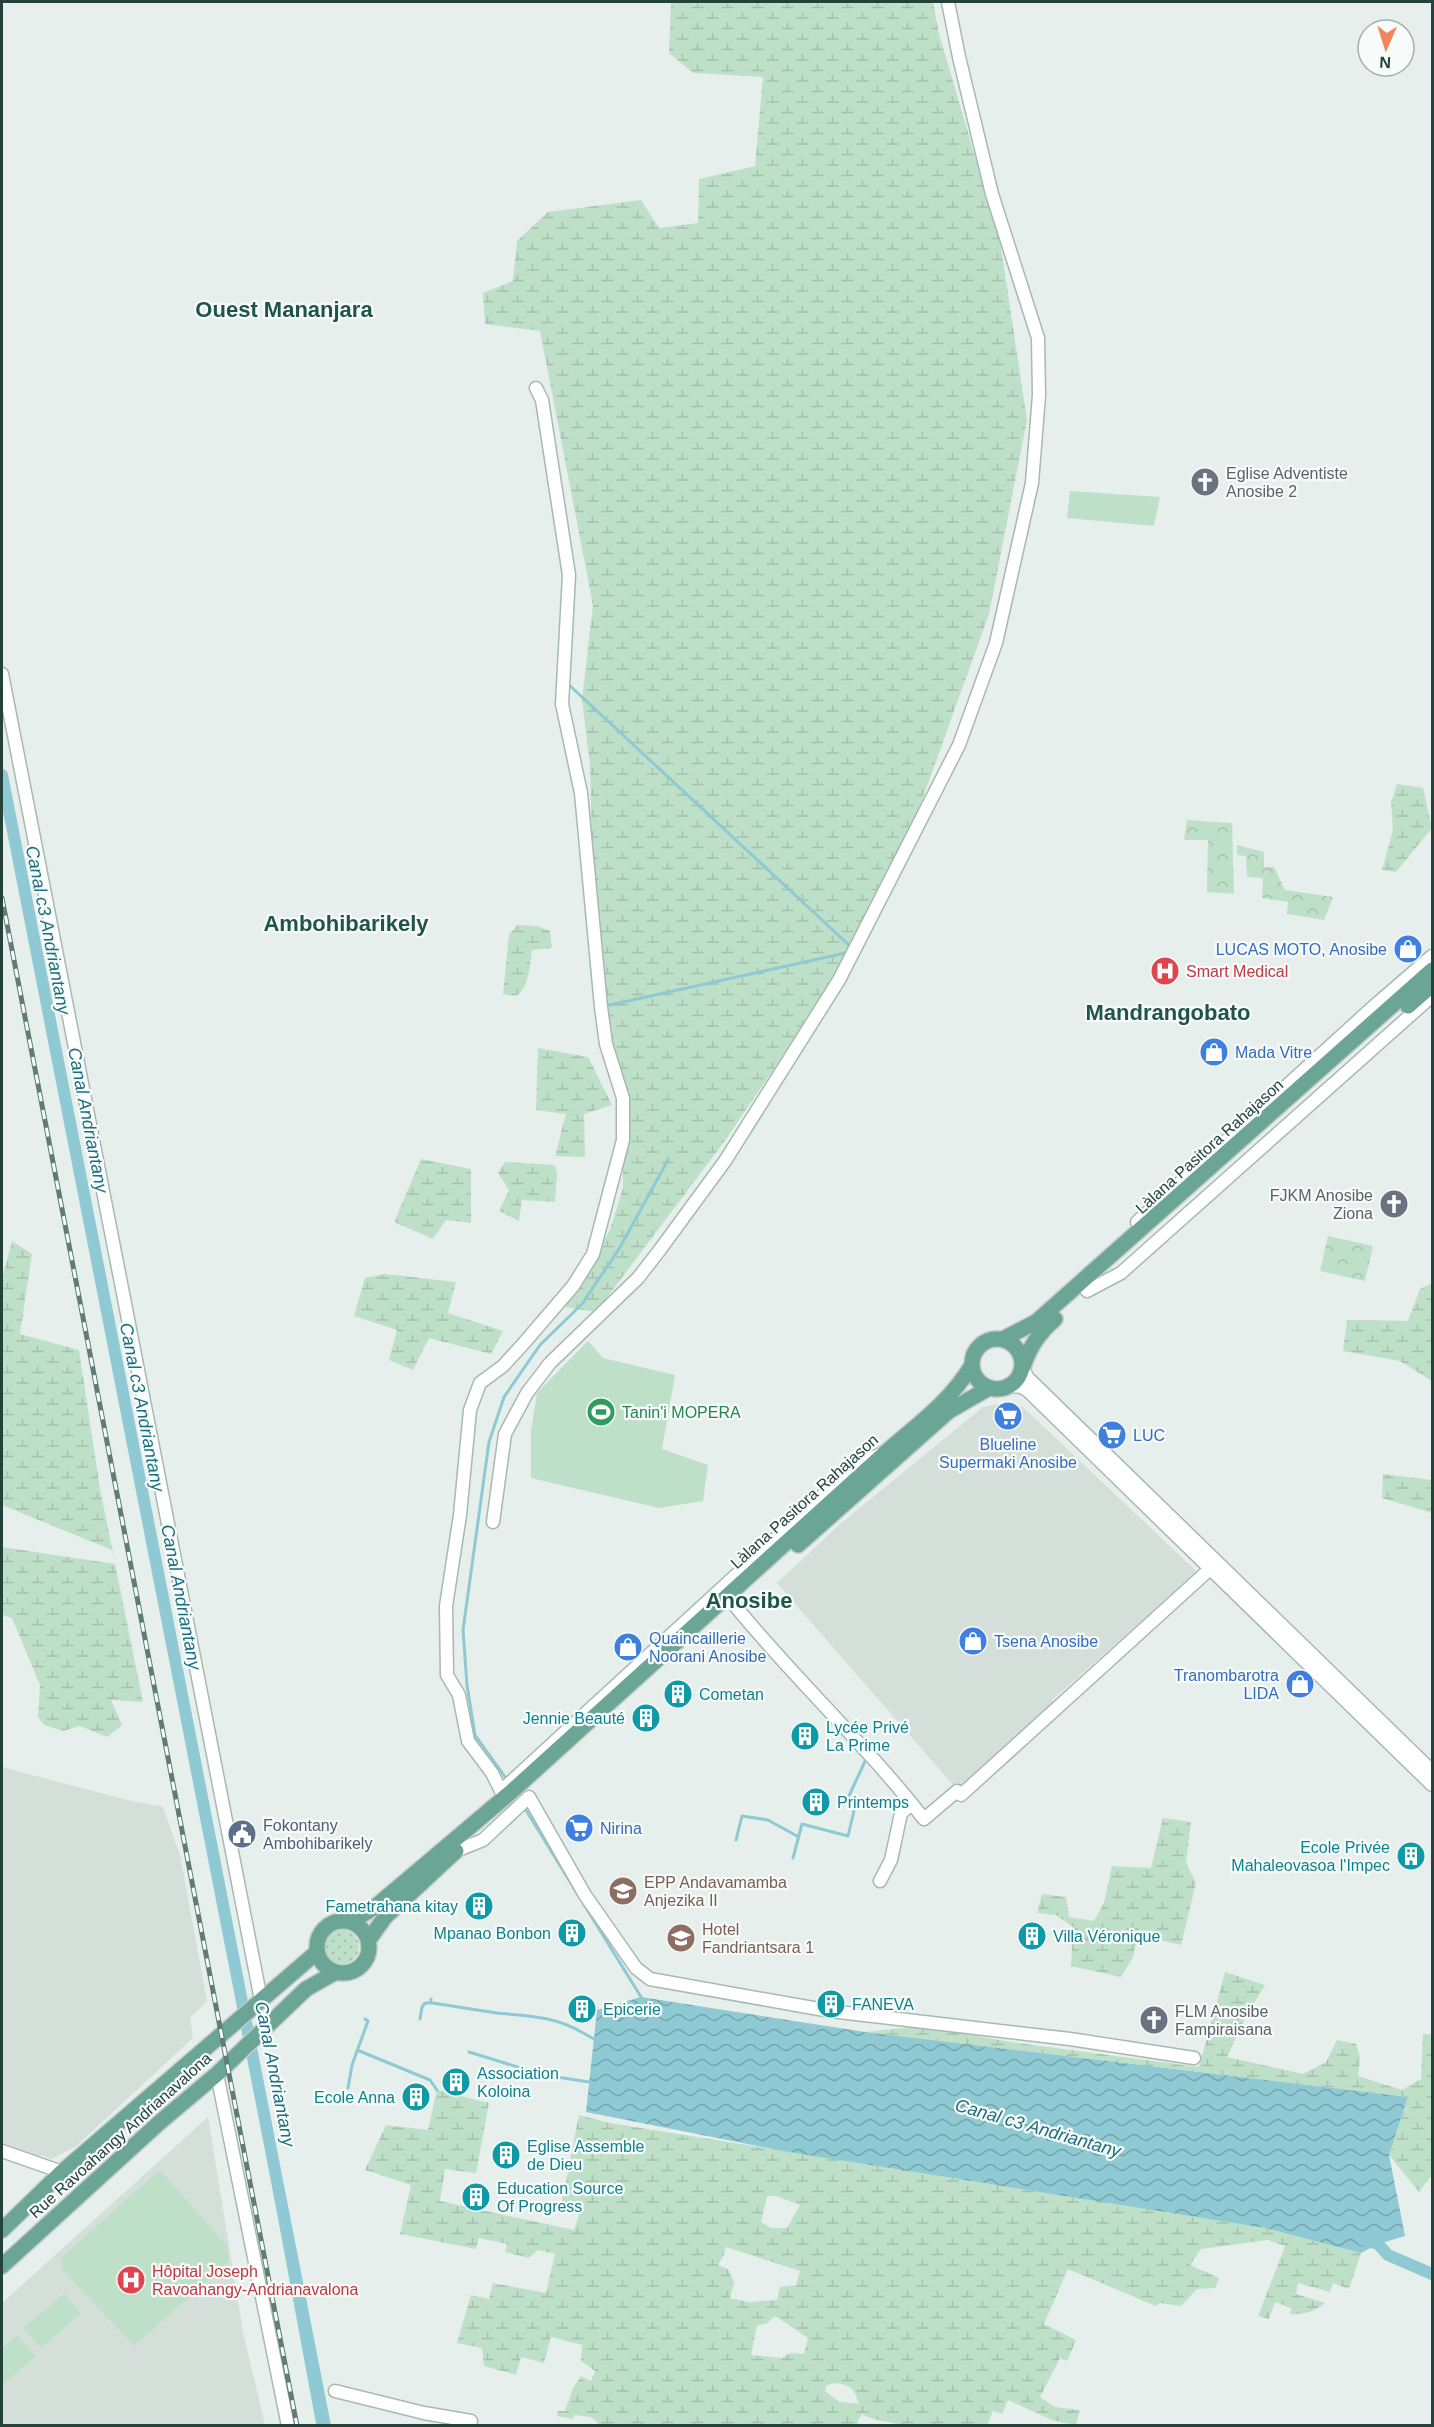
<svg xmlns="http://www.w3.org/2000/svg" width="1434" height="2427" viewBox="0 0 1434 2427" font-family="Helvetica,sans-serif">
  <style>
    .built { fill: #d4dfda }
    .grass { fill: #bfe0c8 }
    .wetland { fill: url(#wetland-marsh); fill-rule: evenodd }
    .park { fill: url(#park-crowns) }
    .garden { fill: url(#garden-dots) }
    .water { fill: url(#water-waves) }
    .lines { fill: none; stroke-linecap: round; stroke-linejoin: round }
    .stream { stroke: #8ec9d4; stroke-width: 3 }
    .canal { stroke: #8ec9d4; stroke-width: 12 }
    .minor-casing { stroke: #a8b8b2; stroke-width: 15 }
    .major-casing { stroke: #c2cac8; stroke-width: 18 }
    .minor { stroke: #fff; stroke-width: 12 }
    .major { stroke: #6aa596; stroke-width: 15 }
    .rail-casing { stroke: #5f7d75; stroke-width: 5 }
    .rail { stroke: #f7fbf9; stroke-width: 3; stroke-dasharray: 9; stroke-linecap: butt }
    .labels { text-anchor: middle; stroke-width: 4.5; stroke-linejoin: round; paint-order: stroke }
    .worship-label { font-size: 16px; fill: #5b616d; stroke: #f7fbf9; text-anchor: start }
    .shop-label { font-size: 16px; fill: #366cbe; stroke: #f7fbf9; text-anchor: start }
    .health-label { font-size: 16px; fill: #be3a42; stroke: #f7fbf9; text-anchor: start }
    .street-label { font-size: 16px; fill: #24423a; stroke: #f7fbf9 }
    .leisure-label { font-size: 16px; fill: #27864d; stroke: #f7fbf9; text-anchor: start }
    .culture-label { font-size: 16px; fill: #0d838f; stroke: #f7fbf9; text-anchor: start }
    .service-label { font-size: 16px; fill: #4e5e75; stroke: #f7fbf9; text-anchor: start }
    .education-label { font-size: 16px; fill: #785e54; stroke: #f7fbf9; text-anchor: start }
    .water-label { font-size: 18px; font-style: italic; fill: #1c6f80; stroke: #f7fbf9 }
    .district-label { font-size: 22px; font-weight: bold; fill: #1f5548; stroke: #f7fbf9 }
  </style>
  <defs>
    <pattern id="wetland-marsh" width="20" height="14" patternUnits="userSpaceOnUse" patternTransform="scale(1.5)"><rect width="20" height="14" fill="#bfe0c8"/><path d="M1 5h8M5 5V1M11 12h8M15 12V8" fill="none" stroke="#a4c1ad"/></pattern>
    <pattern id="park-crowns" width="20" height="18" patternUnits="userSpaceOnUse" patternTransform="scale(1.5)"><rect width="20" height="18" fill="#bfe0c8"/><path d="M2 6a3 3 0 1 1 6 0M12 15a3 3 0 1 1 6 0" fill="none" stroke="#a4c1ad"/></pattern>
    <pattern id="garden-dots" width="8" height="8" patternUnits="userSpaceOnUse" patternTransform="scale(1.5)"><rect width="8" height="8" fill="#bfe0c8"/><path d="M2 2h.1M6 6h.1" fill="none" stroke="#a4c1ad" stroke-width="1.8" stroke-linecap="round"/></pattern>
    <pattern id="water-waves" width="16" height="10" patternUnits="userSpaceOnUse" patternTransform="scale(1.5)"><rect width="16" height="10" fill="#8ec9d4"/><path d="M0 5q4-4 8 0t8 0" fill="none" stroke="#74a5ad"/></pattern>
  </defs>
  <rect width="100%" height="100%" fill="#e6efeb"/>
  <path class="built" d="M1009,1402L1023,1407L1197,1572L1052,1700L1057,1707L960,1793L777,1583L839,1525L983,1407Z
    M2,1767L127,1800L163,1807L180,1855L207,2001L190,2018L193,2038L75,2147L51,2159L41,2155L37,2157L2,2144Z
    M208,2117L243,2332L265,2425H2V2303Z"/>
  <path class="grass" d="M1070,491L1160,497L1154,526L1067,518Z
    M588,1341L603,1358L675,1375L662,1449L708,1465L703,1501L659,1508L531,1478V1431L537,1393Z
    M161,2171L227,2246L229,2261L134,2346L62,2269L61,2258L157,2172Z
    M64,2294L81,2313L41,2348L23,2328Z
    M17,2335L36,2356L2,2385V2348Z"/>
  <path class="wetland" d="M671,2H933L939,34L1000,241L1027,420L989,614L912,828L854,951L724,1142L596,1312L558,1306L582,1279L610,1230L623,1188L622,1089L595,971L590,765L582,699L593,605L540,331L485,324L483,293L513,281L517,241L548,212L641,200L659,228L698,223L699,179L755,166L763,77L693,73L669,53Z
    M1397,784L1423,788L1432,828L1396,872L1382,870L1393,830L1391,802Z
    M517,925L538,926L550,931L552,948L532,950C531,960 528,991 517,995C513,996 507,995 503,994L509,935Z
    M538,1048L588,1057L612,1105L584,1114L585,1157L555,1156L566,1114L536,1110Z
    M421,1159L471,1169V1223L446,1220L433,1239L394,1222Z
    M505,1162L555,1165L557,1174L555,1202L522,1200L519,1221L499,1211L509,1190L498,1173Z
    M12,1241L32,1254L20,1334L79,1350L100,1489L143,1702L111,1700L122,1725L107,1737L80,1726L63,1731L44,1725L38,1717L40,1685L12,1618L2,1615V1547L115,1564L112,1550L2,1505V1279Z
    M385,1274L456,1282L448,1313L503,1331L491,1354L429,1338L413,1370L389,1360L397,1330L354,1316L365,1278Z
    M1432,1283V1385V1381L1400,1361L1343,1351L1347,1320L1408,1321L1420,1289Z
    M1383,1474L1432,1480V1513L1382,1498Z
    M1163,1818L1191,1822L1186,1863L1196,1883L1181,1945L1139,1935L1132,1959L1121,1977L1071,1966L1073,1927L1056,1915L1037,1913L1042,1894L1066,1897L1069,1917L1094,1921L1104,1903L1112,1866L1151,1868Z
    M1225,1972L1265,1985L1245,2018L1227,2057L1303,2074L1326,2062L1337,2040L1356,2044L1360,2058L1358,2076L1402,2090L1421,2079L1423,2034L1432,2035V2175L1419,2192L1389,2155L1408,2097L865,2032L922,2026L1010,2042L1199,2067Z
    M437,2090L489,2103L476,2173L445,2169L440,2201L574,2230L579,2215L564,2208L562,2202L579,2115L610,2123L1265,2228L1361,2253L1349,2289L1333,2283L1330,2292L1298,2283L1296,2294L1325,2303C1314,2312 1304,2315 1290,2314L1291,2308L1275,2302L1269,2319L1258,2316L1285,2246L1268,2240L1201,2249L1190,2265L1219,2278L1215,2288L1197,2289L1181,2306L1160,2303L1156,2306L1068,2269L1044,2324L1076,2340L1067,2361L1060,2358L1040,2397L1055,2407L1080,2410L1076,2425L1052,2420L1008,2400L1002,2414L993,2411L987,2425H900C885,2420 877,2422 862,2414L857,2422L862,2426L600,2425L591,2417L574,2415L573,2419L557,2416L558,2411H565L573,2388L581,2376L591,2381L595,2371L581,2361L582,2345L551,2337L544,2363L521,2357L516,2375L484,2366L482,2348L457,2343L471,2295L489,2299L493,2283L546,2293L555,2254L538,2250L529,2258L505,2252L507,2244L479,2238L476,2249L400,2234L411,2185L365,2170L386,2125L428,2130ZM767,2196H776L800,2205L787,2228H771L761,2222ZM726,2247L800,2271L796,2285L780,2287L777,2300L749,2302L730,2298L734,2282L728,2269L718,2265L724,2255ZM775,2316L808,2338L804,2354L790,2353L782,2358L751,2355L757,2325L766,2324ZM832,2383C849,2384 854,2387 859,2404L840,2402L825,2391L826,2386Z"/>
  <path class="park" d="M1187,820L1232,823L1234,894L1207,892L1208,840H1184Z
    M1237,845L1264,852V867H1274L1285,890L1333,897L1324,920L1287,914L1288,902L1262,898L1263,878L1247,877L1246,856L1237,855Z
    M1328,1236L1373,1246L1365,1281L1320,1271Z"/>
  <path class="garden" d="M325 1947a17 17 0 1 1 34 0a17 17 0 1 1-34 0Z"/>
  <path class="water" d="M641,1997L865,2032L1408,2097L1389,2155L1405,2236L1378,2244L1361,2253L1265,2228L783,2151L586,2112L597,2010Z"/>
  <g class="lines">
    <path class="stream" d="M568,684L851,947
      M2,785L241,2011
      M605,1006L850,952
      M508,1781L475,1735L467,1685L463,1630L489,1442L504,1397L540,1345L582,1304L619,1249L668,1160
      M524,1807L641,1997
      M736,1840L742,1816L768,1820L797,1836
      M793,1858L802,1824L848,1836L856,1802L848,1798L867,1757
      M432,2003C453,2006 475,2010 497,2013C527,2016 556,2016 583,2033
      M420,2019L422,2007L425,2003H431V1999
      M243,2023L246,2040
      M585,2034L594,2039
      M357,2050L430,2080L437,2090
      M469,2052L544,2075L589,2082
      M249,2053L318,2426
      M348,2088L352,2065L368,2021L365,2019"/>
    <path class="canal" d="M2,775L325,2426
      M1362,2239L1378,2244L1388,2255L1432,2274"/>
    <g class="minor-casing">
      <path id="minor" d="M2,674L261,2000
        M1137,1222L1373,1007L1432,956
        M1087,1291L1121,1273L1432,996
        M1023,1367L1027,1377L1432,1771
        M1011,1386L1022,1387L1028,1391L1432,1785
        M493,1522L505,1434L527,1393L550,1363L638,1278L659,1251L725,1161L839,980L959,745L996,643L1032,483L1039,395L1038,338L992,194L959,57L948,2
        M736,1607C796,1680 866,1745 924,1819L957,1791L961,1795L1210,1569
        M502,1790L858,1463L881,1454
        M501,1791L492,1773L468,1741L459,1695L447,1675L446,1606L460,1515L470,1410L480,1383L503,1366L524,1343L573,1286L593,1254L623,1140V1098L606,1044L601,1007L581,793L562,704L569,575L542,400L536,388
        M456,1851L483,1840L529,1797L585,1895L636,1968L650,1979L830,2011L1070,2039L1194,2058
        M880,1881L891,1860L901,1813L912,1804
        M217,2074L288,2426
        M2,2151L62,2172
        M335,2391L424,2413L471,2421L469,2426"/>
    </g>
    <g class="major-casing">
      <path id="major" d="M1408,1006L1432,985
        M972 1364a25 25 0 1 1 50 0a25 25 0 1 1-50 0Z
        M1003,1339L1036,1322L1432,970
        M1023,1367C1030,1346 1039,1333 1055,1319
        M798,1545L949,1411L989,1388
        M317 1947a26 26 0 1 1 52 0a26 26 0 1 1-52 0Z
        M351,1922L375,1907L511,1792L885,1453C917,1425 950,1402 972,1365
        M368,1941L385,1917L456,1851
        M2,2230L62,2172L317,1952
        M2,2266L160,2122L217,2074L306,1989L336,1972"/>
    </g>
    <use href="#minor" class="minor"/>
    <use href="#major" class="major"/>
    <g class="rail-casing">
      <path id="rail" d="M2,898L297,2426"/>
    </g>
    <use href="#rail" class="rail"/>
  </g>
  <defs>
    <g id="church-disc" transform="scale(1.5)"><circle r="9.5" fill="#6b7280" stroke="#f7fbf9"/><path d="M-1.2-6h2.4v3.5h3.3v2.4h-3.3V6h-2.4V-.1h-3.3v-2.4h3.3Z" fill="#fff"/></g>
    <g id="shop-disc" transform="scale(1.5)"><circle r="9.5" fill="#3f7fe0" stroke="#f7fbf9"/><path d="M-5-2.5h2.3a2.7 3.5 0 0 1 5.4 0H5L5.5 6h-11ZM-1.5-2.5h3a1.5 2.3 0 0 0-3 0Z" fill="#fff"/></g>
    <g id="hospital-disc" transform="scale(1.5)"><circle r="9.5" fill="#e0444e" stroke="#f7fbf9"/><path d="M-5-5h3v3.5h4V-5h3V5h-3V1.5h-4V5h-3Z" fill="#fff"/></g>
    <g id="stadium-disc" transform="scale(1.5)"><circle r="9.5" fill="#2e9e5b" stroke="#f7fbf9"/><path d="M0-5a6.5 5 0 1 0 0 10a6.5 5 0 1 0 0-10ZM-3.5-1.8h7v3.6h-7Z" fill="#fff"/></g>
    <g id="supermarket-disc" transform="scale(1.5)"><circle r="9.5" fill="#3f7fe0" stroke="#f7fbf9"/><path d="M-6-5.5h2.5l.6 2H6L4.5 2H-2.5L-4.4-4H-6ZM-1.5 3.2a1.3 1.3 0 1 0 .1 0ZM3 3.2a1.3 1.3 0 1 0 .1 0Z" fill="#fff"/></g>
    <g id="building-disc" transform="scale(1.5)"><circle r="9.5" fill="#0f9aa8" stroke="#f7fbf9"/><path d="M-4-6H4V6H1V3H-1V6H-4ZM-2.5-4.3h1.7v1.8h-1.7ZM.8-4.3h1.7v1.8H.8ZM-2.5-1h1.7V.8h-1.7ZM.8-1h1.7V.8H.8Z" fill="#fff"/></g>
    <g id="civic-disc" transform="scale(1.5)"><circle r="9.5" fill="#5c6f8a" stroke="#f7fbf9"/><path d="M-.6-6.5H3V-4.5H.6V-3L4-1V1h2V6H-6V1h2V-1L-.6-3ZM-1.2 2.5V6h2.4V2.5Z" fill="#fff"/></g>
    <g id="school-disc" transform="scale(1.5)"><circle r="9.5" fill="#8d6e63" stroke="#f7fbf9"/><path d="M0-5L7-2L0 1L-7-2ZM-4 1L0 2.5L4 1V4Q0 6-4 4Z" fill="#fff"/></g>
  </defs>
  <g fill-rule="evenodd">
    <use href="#church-disc" x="1205" y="482"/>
    <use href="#shop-disc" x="1408" y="949"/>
    <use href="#hospital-disc" x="1165" y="971"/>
    <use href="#shop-disc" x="1214" y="1052"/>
    <use href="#church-disc" x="1394" y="1204"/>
    <use href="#stadium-disc" x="601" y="1412"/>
    <use href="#supermarket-disc" x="1008" y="1416"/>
    <use href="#supermarket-disc" x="1112" y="1435"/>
    <use href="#shop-disc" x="973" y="1641"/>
    <use href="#shop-disc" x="628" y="1647"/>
    <use href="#shop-disc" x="1300" y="1684"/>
    <use href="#building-disc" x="678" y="1694"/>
    <use href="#building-disc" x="646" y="1718"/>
    <use href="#building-disc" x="805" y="1736"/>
    <use href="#building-disc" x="816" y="1802"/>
    <use href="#supermarket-disc" x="579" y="1828"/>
    <use href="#civic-disc" x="242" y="1834"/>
    <use href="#building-disc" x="1411" y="1856"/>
    <use href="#school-disc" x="623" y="1891"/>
    <use href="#building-disc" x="479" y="1906"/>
    <use href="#building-disc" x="572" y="1933"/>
    <use href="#building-disc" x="1032" y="1936"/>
    <use href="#school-disc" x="681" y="1938"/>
    <use href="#building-disc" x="831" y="2004"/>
    <use href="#building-disc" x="582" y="2009"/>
    <use href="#church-disc" x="1154" y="2020"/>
    <use href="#building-disc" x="456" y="2082"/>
    <use href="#building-disc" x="416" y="2097"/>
    <use href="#building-disc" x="506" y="2155"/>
    <use href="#building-disc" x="476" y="2197"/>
    <use href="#hospital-disc" x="131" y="2280"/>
  </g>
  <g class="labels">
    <g class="worship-label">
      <text x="1226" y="479">Eglise Adventiste<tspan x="1226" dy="18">Anosibe 2</tspan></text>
      <text x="1373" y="1201" text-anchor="end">FJKM Anosibe<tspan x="1373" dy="18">Ziona</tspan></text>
      <text x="1175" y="2017">FLM Anosibe<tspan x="1175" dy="18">Fampiraisana</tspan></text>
    </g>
    <g class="shop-label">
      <text x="1387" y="955" text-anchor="end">LUCAS MOTO, Anosibe</text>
      <text x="1235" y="1058">Mada Vitre</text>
      <text x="1133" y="1441">LUC</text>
      <text x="1008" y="1450" text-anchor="middle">Blueline<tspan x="1008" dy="18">Supermaki Anosibe</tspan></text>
      <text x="649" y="1644">Quaincaillerie<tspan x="649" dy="18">Noorani Anosibe</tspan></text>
      <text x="994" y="1647">Tsena Anosibe</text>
      <text x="1279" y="1681" text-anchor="end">Tranombarotra<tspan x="1279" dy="18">LIDA</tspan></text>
      <text x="600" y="1834">Nirina</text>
    </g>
    <g class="health-label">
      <text x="1186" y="977">Smart Medical</text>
      <text x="152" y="2277">Hôpital Joseph<tspan x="152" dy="18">Ravoahangy-Andrianavalona</tspan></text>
    </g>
    <g class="street-label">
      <text transform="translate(1209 1146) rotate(-42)" y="6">Làlana Pasitora Rahajason</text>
      <text transform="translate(804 1501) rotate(-42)" y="6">Làlana Pasitora Rahajason</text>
      <text transform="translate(120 2135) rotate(-42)" y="6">Rue Ravoahangy Andrianavalona</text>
    </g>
    <g class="leisure-label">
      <text x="622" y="1418">Tanin'i MOPERA</text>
    </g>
    <g class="culture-label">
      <text x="699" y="1700">Cometan</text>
      <text x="625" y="1724" text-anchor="end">Jennie Beauté</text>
      <text x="826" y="1733">Lycée Privé<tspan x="826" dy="18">La Prime</tspan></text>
      <text x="837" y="1808">Printemps</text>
      <text x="1390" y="1853" text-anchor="end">Ecole Privée<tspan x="1390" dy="18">Mahaleovasoa l'Impec</tspan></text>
      <text x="458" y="1912" text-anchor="end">Fametrahana kitay</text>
      <text x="551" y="1939" text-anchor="end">Mpanao Bonbon</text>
      <text x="1053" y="1942">Villa Véronique</text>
      <text x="852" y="2010">FANEVA</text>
      <text x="603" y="2015">Epicerie</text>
      <text x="477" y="2079">Association<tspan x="477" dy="18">Koloina</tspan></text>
      <text x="395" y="2103" text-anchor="end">Ecole Anna</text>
      <text x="527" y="2152">Eglise Assemble<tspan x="527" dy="18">de Dieu</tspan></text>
      <text x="497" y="2194">Education Source<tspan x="497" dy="18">Of Progress</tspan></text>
    </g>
    <g class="service-label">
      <text x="263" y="1831">Fokontany<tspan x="263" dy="18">Ambohibarikely</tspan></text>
    </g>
    <g class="education-label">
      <text x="644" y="1888">EPP Andavamamba<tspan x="644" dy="18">Anjezika II</tspan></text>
      <text x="702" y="1935">Hotel<tspan x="702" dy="18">Fandriantsara 1</tspan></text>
    </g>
    <g class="water-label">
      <text transform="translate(48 930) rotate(79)" y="6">Canal c3 Andriantany</text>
      <text transform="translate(88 1120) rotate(79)" y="6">Canal Andriantany</text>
      <text transform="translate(142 1407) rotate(79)" y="6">Canal c3 Andriantany</text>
      <text transform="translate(181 1597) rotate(79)" y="6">Canal Andriantany</text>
      <text transform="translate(275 2074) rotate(79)" y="6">Canal Andriantany</text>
      <text transform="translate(1038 2128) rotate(16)" y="6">Canal c3 Andriantany</text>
    </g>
    <g class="district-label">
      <text x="284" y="317">Ouest Mananjara</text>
      <text x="346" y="931">Ambohibarikely</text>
      <text x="1168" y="1020">Mandrangobato</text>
      <text x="749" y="1608">Anosibe</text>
    </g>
  </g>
  <rect width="1434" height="2427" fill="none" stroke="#24423a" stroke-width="6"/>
  <g transform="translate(1386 48) rotate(183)"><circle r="28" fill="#f7fbf9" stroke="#a3b1ad" stroke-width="1.5"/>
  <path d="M0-4.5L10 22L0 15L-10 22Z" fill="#f4845f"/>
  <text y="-9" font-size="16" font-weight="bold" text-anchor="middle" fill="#24423a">N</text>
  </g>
</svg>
